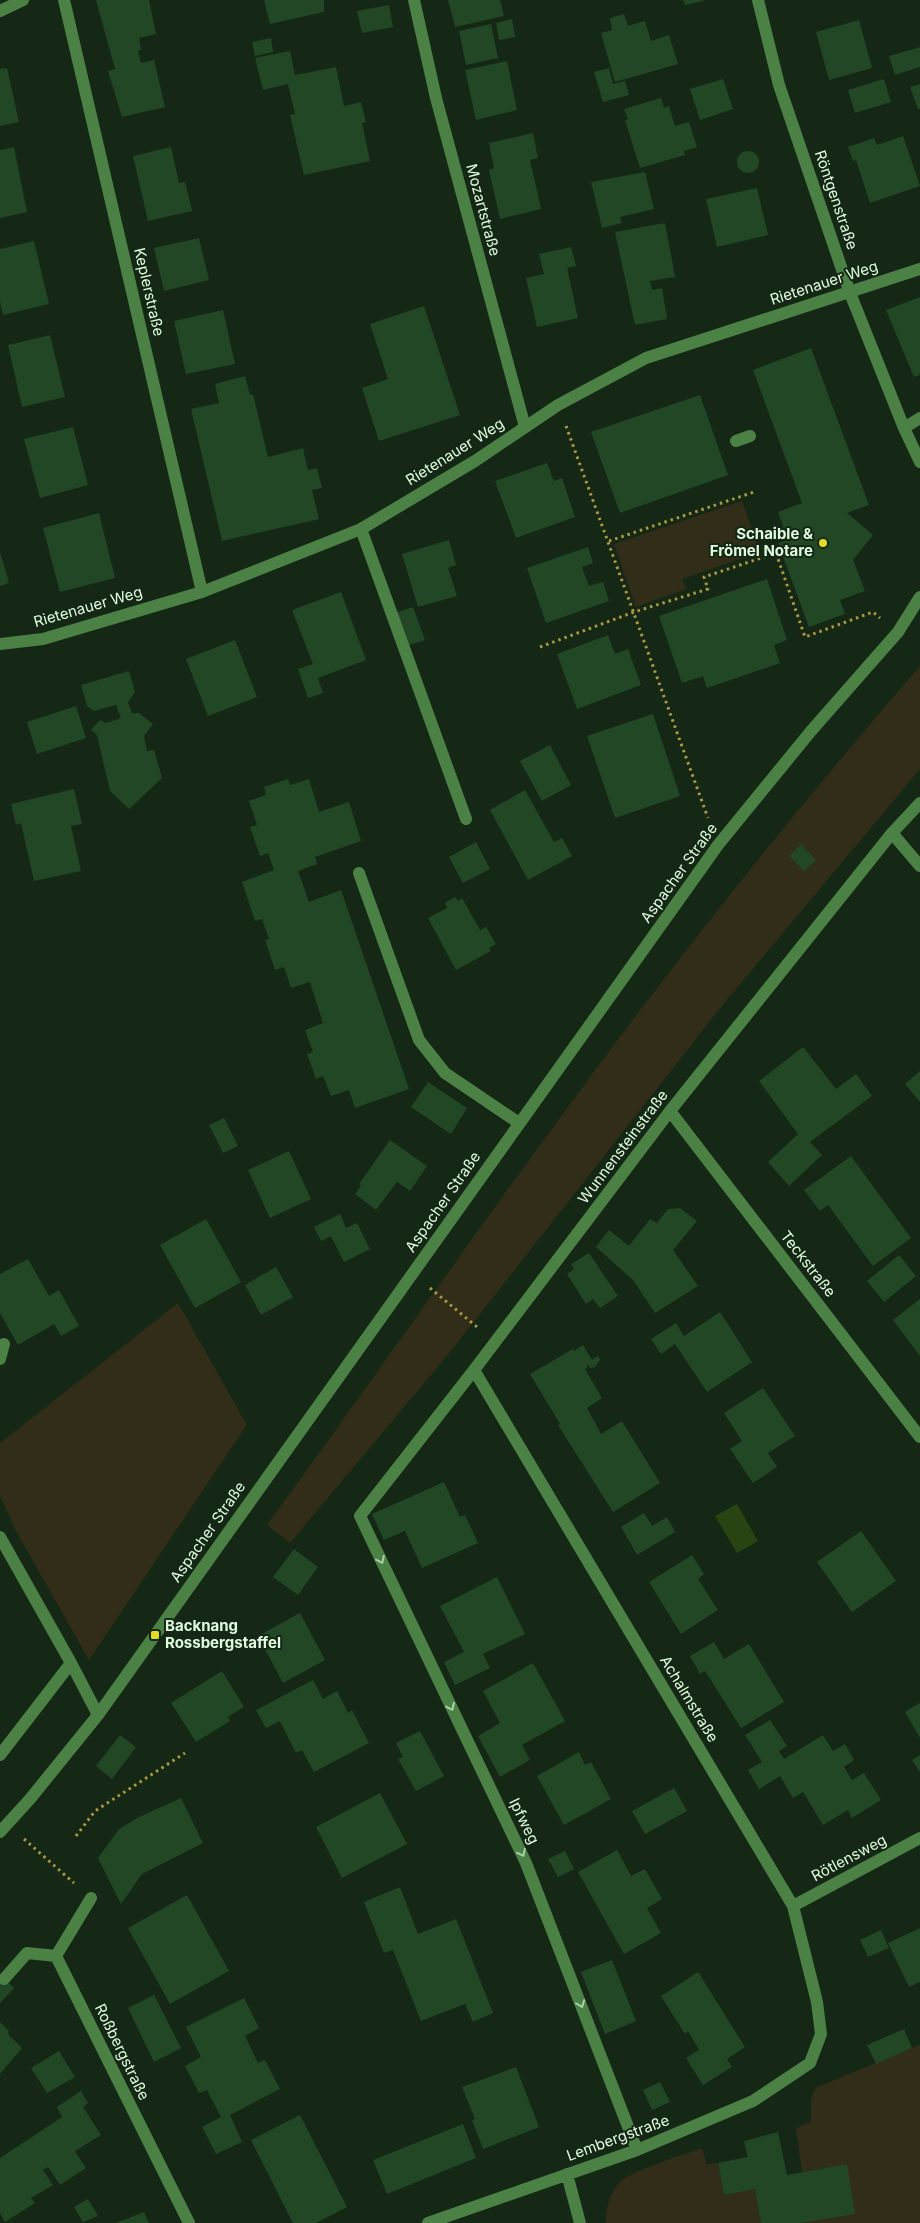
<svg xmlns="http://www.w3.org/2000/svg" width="920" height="2223" viewBox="0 0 920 2223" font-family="Inter,sans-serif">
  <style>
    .green { fill: #312d18 }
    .water { fill: #2a4312 }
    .building { fill: #224725 }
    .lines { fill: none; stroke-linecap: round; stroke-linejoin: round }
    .path { stroke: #ad9941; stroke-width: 3; stroke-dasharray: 2.5 4; stroke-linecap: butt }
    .minor { stroke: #4b8145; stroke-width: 12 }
    .oneway { stroke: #acd0a9 }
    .poi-dot { fill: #e3dc24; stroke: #142815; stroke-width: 2 }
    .labels { text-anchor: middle; stroke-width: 4; stroke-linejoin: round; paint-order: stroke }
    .street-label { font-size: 15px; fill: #e0fbdf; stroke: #142815 }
    .poi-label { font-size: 15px; font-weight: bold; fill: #e0fbdf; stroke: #142815; text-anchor: end }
  </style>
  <rect width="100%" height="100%" fill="#142815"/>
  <path class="green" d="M742,501L760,552L682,579L686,589L636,607L614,544Z
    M920,666V769L721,1007L451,1351L290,1543L267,1525C368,1386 466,1245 568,1107C679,955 797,808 920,666Z
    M178,1303L247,1425L89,1660L16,1531L0,1496V1443Z
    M920,2045V2223H801L854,2214L847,2165L802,2172L796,2128L811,2122V2100L815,2088Z
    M702,2148L707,2164L718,2163L724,2195L755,2189L761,2223H606C605,2211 610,2193 619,2183C627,2172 686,2154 702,2148Z"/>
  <path class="water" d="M737,1504L758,1541L737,1553L715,1516Z"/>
  <path class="building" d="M96,0H149L156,34L139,38L141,50L138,51L141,63L154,60L165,107L122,117L108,71L115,69Z
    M264,0H324V12L270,24Z
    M448,0H500L504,16L455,27Z
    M683,0H703V1L685,5Z
    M389,5L393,27L362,33L357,11Z
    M624,14L628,26L645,21L651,41L669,35L678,64L615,82L601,33L612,30L610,18Z
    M512,19L515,37L499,40L496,23Z
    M859,20L872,68L829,80L816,32Z
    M491,24L498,58L466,65L459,31Z
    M271,38L273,52L255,56L252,42Z
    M920,47V67L895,75L889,56Z
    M290,51L295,75L336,67L344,106L361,102L366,122L362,123L370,161L304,175L290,115L295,114L288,84L263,90L255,58Z
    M507,61L517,110L476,120L465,70Z
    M7,68L19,122L0,126V69Z
    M609,68L613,84L625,81L629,95L603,102L594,72Z
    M723,79L733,109L700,120L690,89Z
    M884,79L891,102L855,113L848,90Z
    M920,84V109H918L910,87Z
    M661,98L664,108L669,106L675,126L689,122L697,147L684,151L685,155L640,168L625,120L628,119L624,109Z
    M533,133L538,158L530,160L541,209L500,219L489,170L494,168L489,143Z
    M903,136L920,186L870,203L856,160L853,161L848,147L874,138L877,145Z
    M14,147L27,212L0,218V150Z
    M171,147L179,183L185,182L192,211L148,221L133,156Z
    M737 162a11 11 0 1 1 22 0a11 11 0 1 1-22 0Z
    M645,172L654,209L620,217L622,223L602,228L591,182Z
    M757,188L768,235L717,247L706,199Z
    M665,223L675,277L650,281L652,290L662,288L667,319L635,325L615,232Z
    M199,238L209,280L164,291L154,248Z
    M34,241L49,304L3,315L0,302V249Z
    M571,247L576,266L567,268L578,318L537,327L526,278L544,274L539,254Z
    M920,297V375L914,377L886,310Z
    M424,306L460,415L379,441L362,388L388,379L370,324Z
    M223,310L235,364L186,374L174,321Z
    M50,335L65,397L22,407L8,345Z
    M811,348L869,505L847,513L873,535L853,560L865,591L840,600L845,614L809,627L778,543L788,540L778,512L802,503L753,370Z
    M245,376L250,395L253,394L268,457L303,448L308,470L317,468L322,488L312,490L319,519L222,541L191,409L219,403L215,384Z
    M700,395L728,475L620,513L591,432Z
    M73,427L88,485L40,498L24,439Z
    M547,463L554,481L562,478L575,517L516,538L495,481Z
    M99,513L115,578L60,592L43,528Z
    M449,540L456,565L448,568L457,596L418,607L402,554Z
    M588,547L593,563L582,567L589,586L603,582L609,601L546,623L527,568Z
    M0,552L9,583L0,586Z
    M767,579L787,640L774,645L780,663L707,688L703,676L682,683L659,616Z
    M341,592L366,660L318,678L323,693L308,698L298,669L313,664L292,610Z
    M413,607L425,640L406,646L395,613Z
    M608,635L615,654L628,649L641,685L577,709L557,654Z
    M235,640L257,697L208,716L186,659Z
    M129,671L135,692L128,702L132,713H139L153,724L144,736L147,751L154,750L162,778L129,809L110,791L97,735L91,730L100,720L106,723L121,718L116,705L94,711L87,706L81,685Z
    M76,706L86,738L37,754L27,722Z
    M653,714L680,796L615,818L587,736Z
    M550,745L571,785L542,801L520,761Z
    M288,779L290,785L309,779L319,812L349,802L361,841L315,857L317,864L298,871L309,902L341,890L409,1089L355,1108L349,1090L331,1096L323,1076L316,1079L307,1054L313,1052L305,1030L323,1023L310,982L291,988L284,967L275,970L265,940L269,939L262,919L255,921L242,882L274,870L268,853L260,856L250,827L257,825L249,801L266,795L264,787Z
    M74,789L82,824L71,826L81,871L34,881L21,823L16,825L11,804Z
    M525,790L554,842L562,838L572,856L528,880L490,810Z
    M476,842L490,869L463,883L449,857Z
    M801,844L816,860L804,871L789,856Z
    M455,897L458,901L462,898L480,930L486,927L496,944L489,948L491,951L456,970L428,918L447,908L445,903Z
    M803,1047L836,1089L856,1074L872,1096L810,1142L822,1155L789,1186L768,1162L798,1134L759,1081Z
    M920,1071V1102L905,1084Z
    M428,1082L467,1108L451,1134L411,1107Z
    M224,1118L238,1146L223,1153L209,1125Z
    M390,1140L427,1166L410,1191L397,1182L376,1210L355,1194L361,1186L359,1184Z
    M289,1151L311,1199L270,1218L248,1170Z
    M851,1156L911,1238L873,1266L828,1205L820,1211L804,1190Z
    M680,1208L697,1221L673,1250L698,1286L655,1313L633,1280L596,1247L609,1230L629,1246L650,1219L657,1223L668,1209Z
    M340,1214L346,1228L357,1223L370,1249L344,1262L331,1236L321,1241L314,1227Z
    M206,1219L241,1282L195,1308L160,1245Z
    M589,1253L618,1296L600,1308L593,1299L586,1304L567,1274L574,1269L571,1264Z
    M899,1255L916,1276L884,1302L867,1281Z
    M28,1259L49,1296L59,1290L79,1326L61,1336L54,1324L18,1345L0,1313V1274Z
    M276,1267L293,1297L261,1315L245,1285Z
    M920,1299V1356L893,1320Z
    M720,1312L752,1362L707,1392L675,1344L661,1354L651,1339L676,1323L684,1336Z
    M583,1345L592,1360L598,1356L600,1360L595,1367L590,1368L587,1364V1368L585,1369L602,1398L587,1408L601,1434L622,1421L660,1483L613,1512L558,1425L560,1424L530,1374L573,1349L574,1351Z
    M763,1388L795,1436L768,1453L777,1467L753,1483L730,1449L742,1441L724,1413Z
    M444,1482L460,1517L465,1515L478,1543L422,1568L405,1531L384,1540L372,1514Z
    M644,1513L652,1526L667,1517L675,1532L637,1555L621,1527Z
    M861,1531L896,1581L852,1612L817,1562Z
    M294,1549L318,1567L298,1595L273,1577Z
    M692,1555L704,1574L698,1579L718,1610L681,1634L649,1582Z
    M497,1577L525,1634L483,1654L490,1668L455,1685L444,1662L464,1652L440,1606Z
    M300,1613L325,1660L283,1683L258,1636Z
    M714,1642L724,1659L749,1644L784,1702L741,1728L705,1671L700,1674L690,1656Z
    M533,1663L565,1721L522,1745L530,1760L500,1777L478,1736L500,1723L483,1691Z
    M222,1671L244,1707L228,1717L230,1721L196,1742L171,1703Z
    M313,1680L323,1699L337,1691L348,1713L352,1710L369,1743L314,1772L302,1750L296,1753L280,1721L266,1728L256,1710Z
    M920,1703V1738L905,1712Z
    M770,1720L787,1746L779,1751L784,1759L823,1735L833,1751L845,1744L854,1760L844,1767L852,1780L864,1773L881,1800L852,1818L848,1810L823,1825L803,1792L793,1798L780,1776L759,1789L748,1770L762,1762L745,1735Z
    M420,1731L444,1776L416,1791L398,1759L403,1757L396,1743Z
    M120,1735L136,1747L112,1779L96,1766Z
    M579,1752L585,1765L591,1762L611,1799L564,1825L537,1776Z
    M920,1755V1772L912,1760Z
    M674,1788L687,1811L645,1834L632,1811Z
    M380,1793L407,1844L342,1878L316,1827Z
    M181,1798L203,1843L142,1874L121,1904L98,1858L119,1829L137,1818Z
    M617,1850L631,1876L645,1869L662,1899L647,1908L661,1933L624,1954L578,1872Z
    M565,1851L574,1869L558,1877L548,1859Z
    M400,1887L418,1934L456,1919L493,2013L473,2022L465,2004L421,2021L393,1950L384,1953L364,1902Z
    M187,1895L229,1971L170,2004L128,1928Z
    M920,1928V1982L909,1987L888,1943Z
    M881,1930L889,1948L868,1957L860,1940Z
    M612,1960L636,2021L605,2034L581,1972Z
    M698,1972L745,2047L727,2059L732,2067L703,2085L686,2058L699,2050L688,2031L685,2034L661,1996Z
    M0,1975L14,1988L0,2003Z
    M154,1995L181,2048L154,2062L128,2008Z
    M244,1998L259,2028L245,2036L258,2063L265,2060L280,2089L230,2115L242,2142L216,2154L202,2127L221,2117L207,2090L199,2093L185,2066L201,2057L186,2027Z
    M0,2022L9,2031L8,2034L22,2048L0,2074Z
    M904,2029L912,2048L876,2064L867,2045Z
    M59,2051L75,2077L47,2093L31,2068Z
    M516,2067L539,2127L483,2149L472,2120L475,2119L462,2087Z
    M660,2082L670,2102L652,2110L643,2090Z
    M81,2091L88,2103L83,2107L101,2135L75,2151L86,2168L60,2185L48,2167L43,2170L53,2185L31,2198L35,2203L5,2222L0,2213V2158L62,2117L57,2107Z
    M300,2115L347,2207L316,2223H293L251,2140Z
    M463,2124L476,2158L387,2194L373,2160Z
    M778,2132L787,2175L847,2164L855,2214L801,2223H761L755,2189L724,2195L718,2163L748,2157L744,2141Z
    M88,2199L98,2216L83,2222L74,2207Z
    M144,2212L149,2223H116Z"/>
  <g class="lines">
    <path class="path" d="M566,426L708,818
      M609,541L754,492
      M540,647L634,612L708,589L704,577L776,553L805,637L873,612L880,618
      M430,1288L477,1327
      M76,1836L95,1811L185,1753
      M24,1839L74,1883"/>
    <path class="minor" d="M64,0L202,592
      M414,0L436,98L525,427
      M758,0L779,85L850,293L904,428L920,462
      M0,11L23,0
      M904,428L920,418
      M736,441L750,436
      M361,529L466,819
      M0,644L43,639L202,592L361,529L475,461L558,405L646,358L920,269
      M892,833L920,866
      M359,873L419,1040L445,1073L519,1123
      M670,1111L920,1437
      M0,1359L4,1344
      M0,1537L71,1663
      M0,1755L71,1663L98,1715
      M0,1832L30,1799L98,1715L718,845L811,731L898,632L920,597
      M91,1898L56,1956L189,2223
      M793,1906L920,1838
      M4,1979L27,1953L56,1956
      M637,2150L526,1863L360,1516L474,1370L670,1111L892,833L920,803
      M567,2174L580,2223
      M428,2223L637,2150L753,2101L810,2063L821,2034L817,2002L793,1906L474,1370"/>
  </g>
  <defs><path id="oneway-chevron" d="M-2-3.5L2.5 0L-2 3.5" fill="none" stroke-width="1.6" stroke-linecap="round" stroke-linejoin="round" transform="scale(1.25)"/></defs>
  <g class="oneway">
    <use href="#oneway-chevron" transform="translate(381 1560) rotate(64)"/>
    <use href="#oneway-chevron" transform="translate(451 1707) rotate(64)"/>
    <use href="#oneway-chevron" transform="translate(522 1853) rotate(64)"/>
    <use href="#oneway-chevron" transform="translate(581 2004) rotate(69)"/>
  </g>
  <g class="poi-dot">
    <circle cx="823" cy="543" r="5"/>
    <rect x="150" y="1630" width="10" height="10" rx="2.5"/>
  </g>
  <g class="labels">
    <g class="street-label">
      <text transform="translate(836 200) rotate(71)" y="5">Röntgenstraße</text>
      <text transform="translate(483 210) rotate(75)" y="5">Mozartstraße</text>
      <text transform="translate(824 283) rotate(-18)" y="5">Rietenauer Weg</text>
      <text transform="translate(149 292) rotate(77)" y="5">Keplerstraße</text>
      <text transform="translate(455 452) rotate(-32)" y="5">Rietenauer Weg</text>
      <text transform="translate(88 607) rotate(-16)" y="5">Rietenauer Weg</text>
      <text transform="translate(679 873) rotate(-54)" y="5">Aspacher Straße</text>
      <text transform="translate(623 1147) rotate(-53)" y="5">Wunnensteinstraße</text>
      <text transform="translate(443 1202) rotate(-55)" y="5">Aspacher Straße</text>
      <text transform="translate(808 1264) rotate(52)" y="5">Teckstraße</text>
      <text transform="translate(208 1532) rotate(-55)" y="5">Aspacher Straße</text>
      <text transform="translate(689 1699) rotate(59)" y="5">Achalmstraße</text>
      <text transform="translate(524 1821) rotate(64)" y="5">Ipfweg</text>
      <text transform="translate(849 1858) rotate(-28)" y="5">Rötlensweg</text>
      <text transform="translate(122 2052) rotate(64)" y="5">Roßbergstraße</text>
      <text transform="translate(618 2138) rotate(-20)" y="5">Lembergstraße</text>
    </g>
    <g class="poi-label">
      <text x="813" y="539">Schaible &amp;<tspan x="813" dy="17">Frömel Notare</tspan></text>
      <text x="165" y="1631" text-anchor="start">Backnang<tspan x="165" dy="17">Rossbergstaffel</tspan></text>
    </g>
  </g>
</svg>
